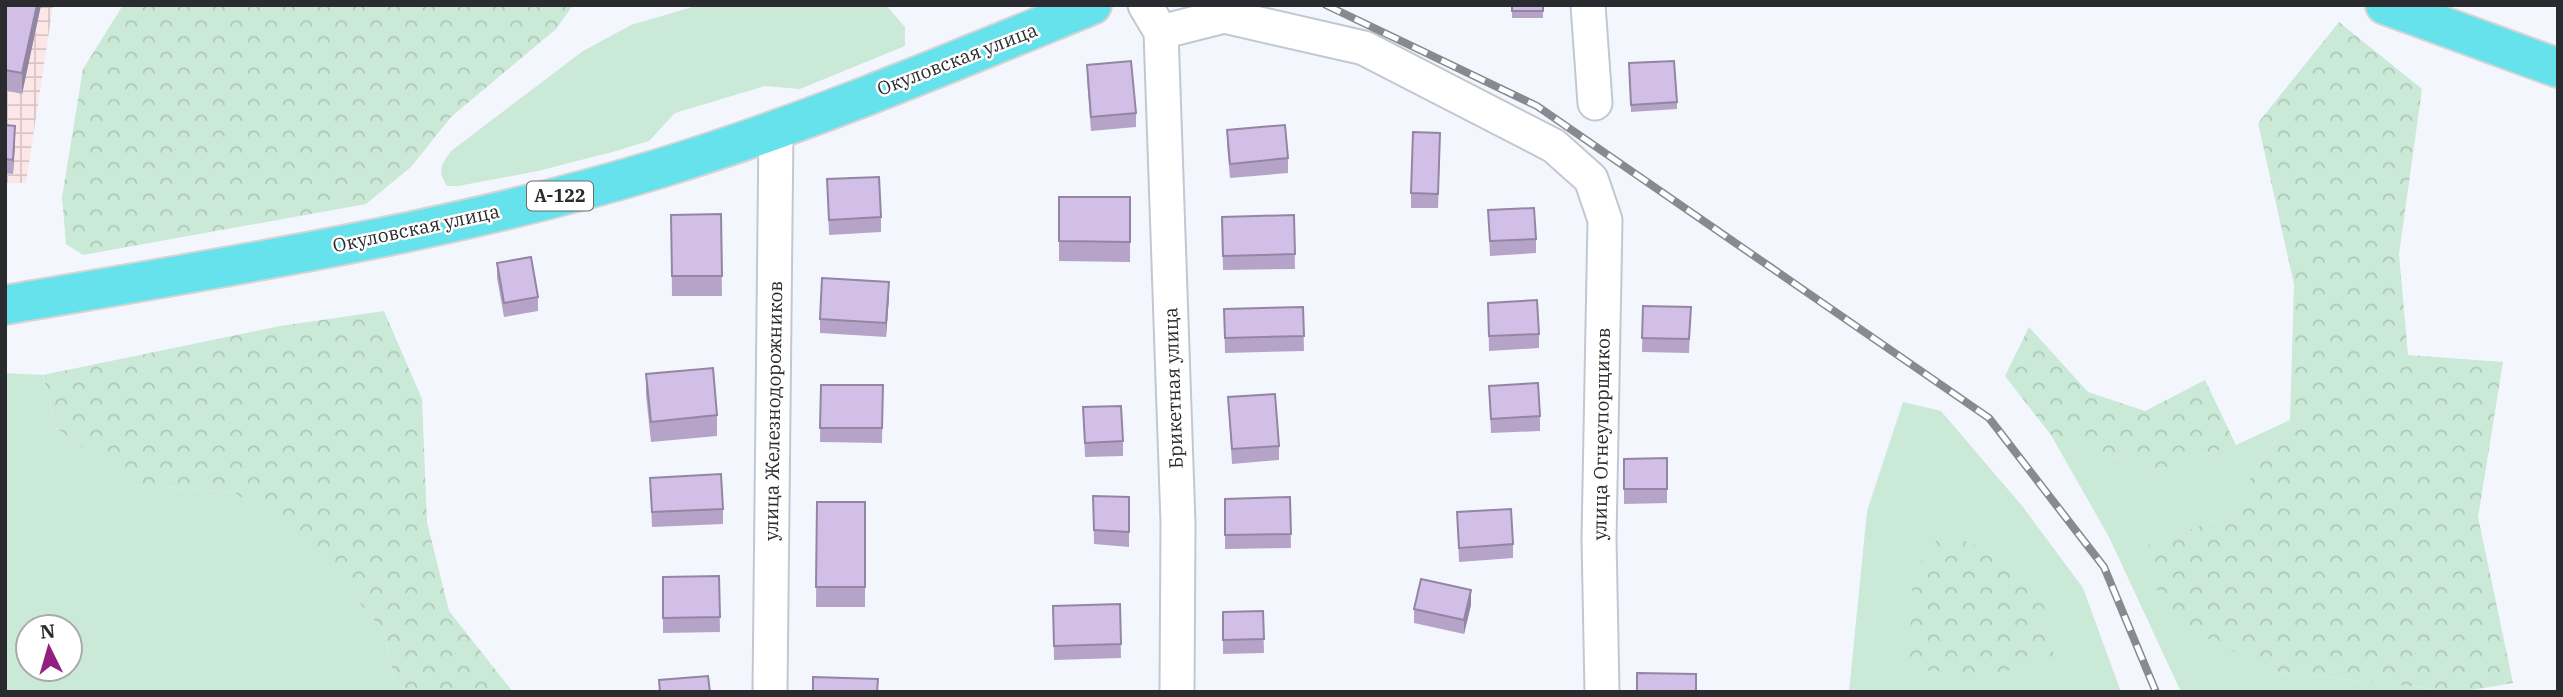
<svg xmlns="http://www.w3.org/2000/svg" width="2563" height="697" viewBox="0 0 2563 697" font-family="'IBM Plex Serif',serif">
  <style>
    .industrial { fill: url(#industrial-grid) }
    .green { fill: #cae9d6; fill-rule: evenodd }
    .forest { fill: url(#forest-crowns) }
    .lines { fill: none; stroke-linecap: round; stroke-linejoin: round }
    .minor-casing { stroke: #c1c8d2; stroke-width: 37 }
    .major-casing { stroke: #d4d5d5; stroke-width: 42 }
    .minor { stroke: #fff; stroke-width: 33 }
    .major { stroke: #66e2ec; stroke-width: 38 }
    .rail-casing { stroke: #878a8f; stroke-width: 8 }
    .rail { stroke: #fff; stroke-width: 5; stroke-dasharray: 16; stroke-linecap: butt }
    .wall { fill: #b5a4c8 }
    .shaded-wall { fill: #9386a2 }
    .building { fill: #d2bfe8; stroke: #9386a2; stroke-width: 2 }
    .labels { text-anchor: middle; stroke-width: 5; stroke-linejoin: round; paint-order: stroke }
    .shield { fill: #fff; stroke: #696b6d; stroke-width: 2 }
    .shield-label { font-size: 18px; font-weight: bold; fill: #292b2f }
    .street-label { font-size: 19px; fill: #292b2f; stroke: #fff }
  </style>
  <defs>
    <pattern id="industrial-grid" width="8" height="8" patternUnits="userSpaceOnUse" patternTransform="scale(1.75)"><rect width="8" height="8" fill="#fce6e7"/><path d="M0 4h8M4 0v8" fill="none" stroke="#d8c5c6"/></pattern>
    <pattern id="forest-crowns" width="20" height="18" patternUnits="userSpaceOnUse" patternTransform="scale(1.75)"><rect width="20" height="18" fill="#cae9d6"/><path d="M2 6a3 3 0 1 1 6 0M12 15a3 3 0 1 1 6 0" fill="none" stroke="#aec8b8"/></pattern>
  </defs>
  <rect width="100%" height="100%" fill="#f3f7fd"/>
  <path class="industrial" d="M5,5H53L26,183H5Z"/>
  <path class="green" d="M699,5H886L905,27V46L800,89L765,86L675,113L649,141L616,151L538,171L458,186H447C437,171 441,165 451,151L583,51L631,25Z
    M5,373L43,375L55,427L133,485L234,492L318,556L384,631L397,692H5ZM28,627H70V669H28Z
    M1903,402L1941,411L2023,507L2083,588L2121,692H1849L1867,511Z
    M2290,420L2224,517L2139,548L2272,671L2461,692H2181L2109,537L2051,435L2155,471L2236,445Z"/>
  <path class="forest" d="M123,5H573L556,29L451,117L411,167L366,204L83,255L66,244L62,197L83,69Z
    M2339,22L2422,89L2399,254L2408,355L2503,362L2478,517L2513,683L2461,692L2272,671L2170,619L2139,548L2224,517L2290,420L2294,284L2258,123Z
    M384,311L422,399L427,522L449,611L513,692H397L384,631L318,556L234,492L133,485L55,427L43,375L280,326Z
    M2029,327L2088,392L2145,411L2205,380L2236,445L2155,471L2051,435L2005,376Z
    M1944,530L2008,563L2043,602L2055,662L1983,675L1909,669L1913,573Z"/>
  <g class="lines">
    <g class="minor-casing">
      <path id="minor" d="M1145,5L1161,32L1178,523L1177,692
        M1588,5L1595,103
        M1161,32L1224,16L1364,48L1554,146L1591,179L1605,220L1599,539L1602,692
        M770,692L776,129"/>
    </g>
    <g class="major-casing">
      <path id="major" d="M2385,5L2558,68
        M5,305C225,267 448,233 661,168C808,123 950,63 1092,5"/>
    </g>
    <use href="#minor" class="minor"/>
    <use href="#major" class="major"/>
    <g class="rail-casing">
      <path id="rail" d="M1326,5L1537,106L1989,418L2104,567L2156,692"/>
    </g>
    <use href="#rail" class="rail"/>
  </g>
  <path class="wall" d="M5,5H41L22,94L5,90Z
    M1512,5H1543V18H1512Z
    M1629,63L1677,102V109L1631,112Z
    M1087,65L1136,113V127L1091,131L1087,79Z
    M5,125L15,140L13,174L5,173Z
    M1227,130L1288,158V173L1230,178L1227,144Z
    M1440,148L1438,208H1411V193Z
    M827,179L881,217V232L829,235Z
    M1059,197H1130V262L1059,261Z
    M1488,210L1536,239V253L1490,256Z
    M721,214L722,296H672L671,215Z
    M1294,215L1295,269L1223,270L1222,217Z
    M497,263L538,297V311L504,317L497,278Z
    M889,296L886,337L820,333V319Z
    M1488,303L1539,334V348L1489,351Z
    M1643,306L1691,307L1689,353L1642,352Z
    M1303,307L1304,351L1225,353L1224,309Z
    M646,374L717,415V436L651,442L646,395Z
    M821,385H883L882,443L820,442Z
    M1489,386L1540,416V431L1491,433Z
    M1228,397L1279,446V460L1232,464Z
    M1083,407L1123,441V456L1085,457Z
    M1667,458V503L1624,504V459Z
    M650,478L723,509V524L652,527Z
    M1093,496L1129,532V547L1094,544Z
    M1290,497L1291,548L1225,549V499Z
    M817,502H865V607H816Z
    M1457,512L1513,544V558L1459,562Z
    M719,576L720,632L663,633V577Z
    M1120,604L1121,658L1054,660L1053,606Z
    M1471,605L1464,634L1414,623V609Z
    M1263,611L1264,653L1223,654V612Z"/>
  <path class="shaded-wall" d="M37,5H41L22,94V73Z
    M15,126V140L13,174V160Z
    M889,282V296L886,337V323Z
    M1471,590V605L1464,634V620Z"/>
  <path class="building" d="M5,5H37L22,73L5,70Z
    M1512,5H1543V11H1512Z
    M1131,61L1136,113L1091,117L1087,65Z
    M1674,61L1677,102L1631,105L1629,63Z
    M5,125L15,126L13,160L5,159Z
    M1285,125L1288,158L1230,164L1227,130Z
    M1413,132L1440,133L1438,194L1411,193Z
    M879,177L881,217L829,220L827,179Z
    M1059,197H1130V242L1059,241Z
    M1534,208L1536,239L1490,241L1488,210Z
    M721,214L722,276H672L671,215Z
    M1294,215L1295,254L1223,256L1222,217Z
    M531,257L538,297L504,303L497,263Z
    M822,278L889,282L886,323L820,319Z
    M1537,300L1539,334L1489,336L1488,303Z
    M1643,306L1691,307L1689,339L1642,338Z
    M1303,307L1304,336L1225,338L1224,309Z
    M713,368L717,415L651,422L646,374Z
    M1538,383L1540,416L1491,419L1489,386Z
    M821,385H883L882,428H820Z
    M1275,394L1279,446L1232,449L1228,397Z
    M1121,406L1123,441L1085,443L1083,407Z
    M1667,458V489H1624V459Z
    M721,474L723,509L652,512L650,478Z
    M1093,496L1129,497V532L1094,530Z
    M1290,497L1291,534L1225,535V499Z
    M817,502H865V587H816Z
    M1511,509L1513,544L1459,548L1457,512Z
    M719,576L720,617L663,618V577Z
    M1421,579L1471,590L1464,620L1414,609Z
    M1120,604L1121,644L1054,646L1053,606Z
    M1263,611L1264,639L1223,640V612Z
    M1637,673L1696,674V692H1637Z
    M708,676L710,692H660L659,680Z
    M813,677L878,679L877,692H813Z"/>
  <g class="labels">
    <rect class="shield" x="527" y="181.5" width="66" height="29" rx="5"/>
    <g class="shield-label">
      <text x="560" y="202">А-122</text>
    </g>
    <g class="street-label">
      <text transform="translate(957 59) rotate(-21)" y="7">Окуловская улица</text>
      <text transform="translate(416 228) rotate(-12)" y="7">Окуловская улица</text>
      <text transform="translate(1173 388) rotate(-92)" y="7">Брикетная улица</text>
      <text transform="translate(773 411) rotate(-89)" y="7">улица Железнодорожников</text>
      <text transform="translate(1601 434) rotate(-89)" y="7">улица Огнеупорщиков</text>
    </g>
  </g>
  <rect width="2563" height="697" fill="none" stroke="#292b2f" stroke-width="14"/>
  <g transform="translate(49 648) rotate(355)"><circle r="33" fill="#ffffff" stroke="#a9aaac" stroke-width="2"/>
  <path d="M0-5L12 26L0 18L-12 26Z" fill="#912080"/>
  <text y="-10" font-size="19" font-weight="bold" text-anchor="middle" fill="#292b2f">N</text>
  </g>
</svg>
